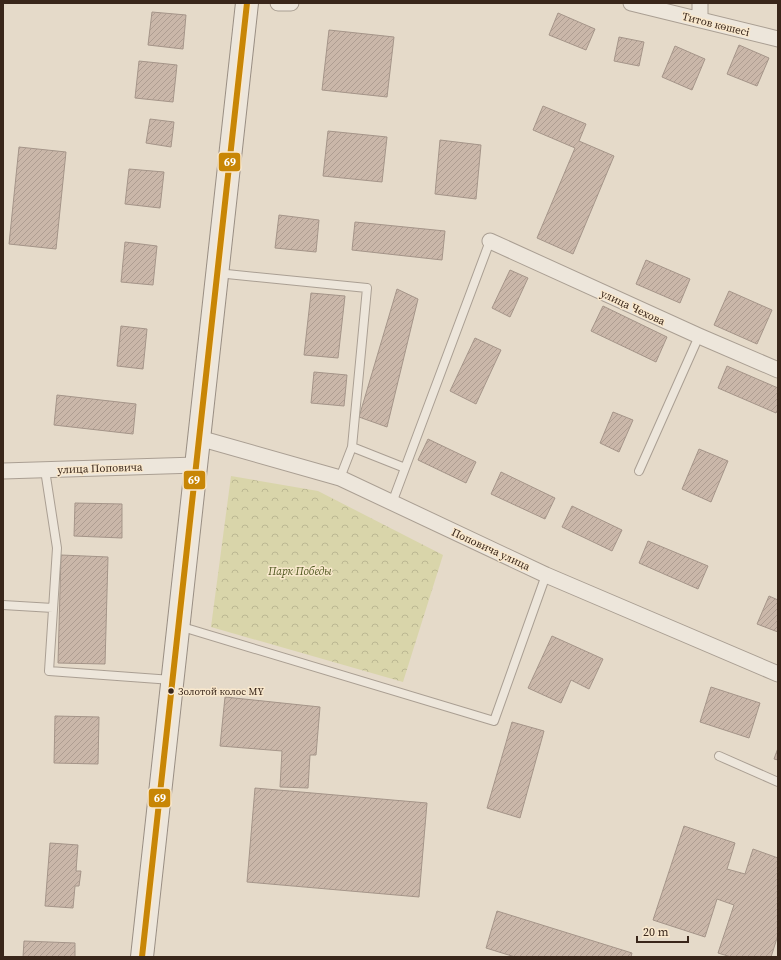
<svg xmlns="http://www.w3.org/2000/svg" width="781" height="960" viewBox="0 0 781 960" font-family="'Source Serif 4',serif">
  <style>
    .park { fill: url(#park-crowns) }
    .building { fill: url(#building-hatch); stroke: #a59589 }
    .lines { fill: none; stroke-linecap: round; stroke-linejoin: round }
    .lane-casing { stroke: #aa9f93; stroke-width: 10 }
    .street-casing { stroke: #aa9f93; stroke-width: 17 }
    .secondary-casing { stroke: #998e83; stroke-width: 24 }
    .lane { stroke: #ede6db; stroke-width: 8 }
    .street { stroke: #ede6db; stroke-width: 15 }
    .secondary { stroke: #ede6db; stroke-width: 22 }
    .bus-1-casing { stroke: #f9e8cd; stroke-width: 9 }
    .bus-1 { stroke: #c88606; stroke-width: 6 }
    .bus-dot { fill: #39261a; stroke: #f9e8cd; stroke-width: 1.5 }
    .labels { text-anchor: middle; stroke-width: 3; stroke-linejoin: round; paint-order: stroke }
    .bus-label { font-size: 10px; fill: #39261a; stroke: #f9e8cd; text-anchor: start }
    .street-label { font-size: 11px; fill: #39261a; stroke: #f9e8cd }
    .park-label { font-size: 11px; font-style: italic; fill: #4f571f; stroke: #f9e8cd }
    .line-badge { stroke: #f9e8cd; stroke-width: 1.5 }
    .badge-label { font-size: 11px; text-anchor: middle; font-weight: bold; fill: #fff }
  </style>
  <defs>
    <pattern id="park-crowns" width="20" height="18" patternUnits="userSpaceOnUse"><rect width="20" height="18" fill="#d9d5aa"/><path d="M2 6a3 3 0 1 1 6 0M12 15a3 3 0 1 1 6 0" fill="none" stroke="#bbb792"/></pattern>
    <pattern id="building-hatch" width="6" height="6" patternUnits="userSpaceOnUse"><rect width="6" height="6" fill="#cab7a9"/><path d="M-1 1l2-2M0 6l6-6M5 7l2-2" fill="none" stroke="#ae9d91"/></pattern>
  </defs>
  <rect width="100%" height="100%" fill="#e5dac9"/>
  <path class="park" d="M231,476L318,491L443,555L403,682L211,627Z"/>
  <path class="building" d="M152,12L186,15L183,49L148,45Z
    M558,13L595,29L586,50L549,35Z
    M329,30L394,37L387,97L322,90Z
    M619,37L644,42L639,66L614,61Z
    M739,45L769,58L757,86L727,74Z
    M675,46L705,59L692,90L662,77Z
    M139,61L177,65L173,102L135,98Z
    M543,106L586,124L579,141L614,156L573,254L537,238L575,148L533,130Z
    M150,119L174,122L171,147L146,143Z
    M328,131L387,137L382,182L323,176Z
    M440,140L481,145L476,199L435,194Z
    M19,147L66,152L56,249L9,244Z
    M129,169L164,172L160,208L125,204Z
    M279,215L319,220L316,252L275,248Z
    M355,222L445,231L442,260L352,250Z
    M125,242L157,246L153,285L121,282Z
    M646,260L690,279L680,303L636,284Z
    M510,270L528,278L510,317L492,308Z
    M397,289L418,299L387,427L359,417Z
    M729,291L772,310L757,344L714,325Z
    M311,293L345,296L338,358L304,355Z
    M603,306L667,337L656,362L591,331Z
    M121,326L147,329L143,369L117,366Z
    M475,338L501,350L476,404L450,391Z
    M727,366L778,388V409L776,413L718,388Z
    M314,372L347,375L344,406L311,403Z
    M57,395L136,404L133,434L54,425Z
    M613,412L633,420L619,452L600,443Z
    M428,439L476,462L466,483L418,460Z
    M699,449L728,461L711,502L682,489Z
    M501,472L555,498L545,519L491,494Z
    M75,503L122,504V538L74,536Z
    M572,506L622,530L612,551L562,527Z
    M648,541L708,566L698,589L639,563Z
    M61,555L108,557L105,664L58,663Z
    M769,596L778,600V632L757,624Z
    M552,636L603,659L589,689L571,680L561,703L528,688Z
    M711,687L760,703L749,738L700,722Z
    M225,697L320,707L316,755H310L308,788L280,787L282,751L220,746Z
    M55,716L99,717L98,764L54,763Z
    M512,722L544,731L520,818L487,808Z
    M778,748V760L774,759Z
    M255,788L427,803L419,897L247,882Z
    M684,826L735,843L727,869L745,874L753,849L778,858V935L771,957H731L718,953L734,905L717,899L705,937L653,920Z
    M50,843L78,845L76,871H81L79,886H75L73,908L45,906Z
    M497,911L632,953L631,957H515L486,948Z
    M24,941L75,943V957H23Z"/>
  <g class="lines">
    <g class="lane-casing">
      <path id="lane" d="M217,273L367,288L352,447L340,478
        M352,447L405,468
        M45,470L57,548L49,671L172,680
        M639,471L699,336
        M392,503L490,241
        M3,605L53,608
        M179,626L494,721L546,575
        M719,756L778,782"/>
    </g>
    <g class="street-casing">
      <path id="street" d="M278,3H291
        M631,3L778,39
        M700,20V3
        M490,241L699,336L778,370
        M199,438L340,478L546,575L778,674
        M3,471L196,465"/>
    </g>
    <g class="secondary-casing">
      <path id="secondary" d="M142,957L247,3"/>
    </g>
    <use href="#lane" class="lane"/>
    <use href="#street" class="street"/>
    <use href="#secondary" class="secondary"/>
    <g class="bus-1-casing">
      <path id="bus-1" d="M142,957L247,3"/>
    </g>
    <use href="#bus-1" class="bus-1"/>
  </g>
  <circle class="bus-dot" cx="171" cy="691" r="3.5"/>
  <g class="labels">
    <g class="bus-label">
      <text x="178" y="695">Золотой колос МҮ</text>
    </g>
    <g class="street-label">
      <text transform="translate(716 24) rotate(14)" y="4">Титов көшесі</text>
      <text transform="translate(633 307) rotate(25)" y="4">улица Чехова</text>
      <text transform="translate(100 468) rotate(-2)" y="4">улица Поповича</text>
      <text transform="translate(491 549) rotate(25)" y="4">Поповича улица</text>
    </g>
    <g class="park-label">
      <text x="300" y="575">Парк Победы</text>
    </g>
  </g>
  <g class="line-badge">
    <rect x="218" y="152" width="23" height="20" rx="4" fill="#c88606"/>
    <rect x="183" y="470" width="23" height="20" rx="4" fill="#c88606"/>
    <rect x="148" y="788" width="23" height="20" rx="4" fill="#c88606"/>
  </g>
  <g class="badge-label">
    <text x="230" y="166">69</text>
    <text x="194" y="484">69</text>
    <text x="160" y="802">69</text>
  </g>
  <rect width="781" height="960" fill="none" stroke="#39261a" stroke-width="8"/>
  <path d="M637 936v6h51v-6" fill="none" stroke="#39261a" stroke-width="2"/>
  <text x="643" y="936" font-size="12" fill="#39261a" stroke="#f9e8cd" stroke-width="3" paint-order="stroke">20 m</text>
</svg>
